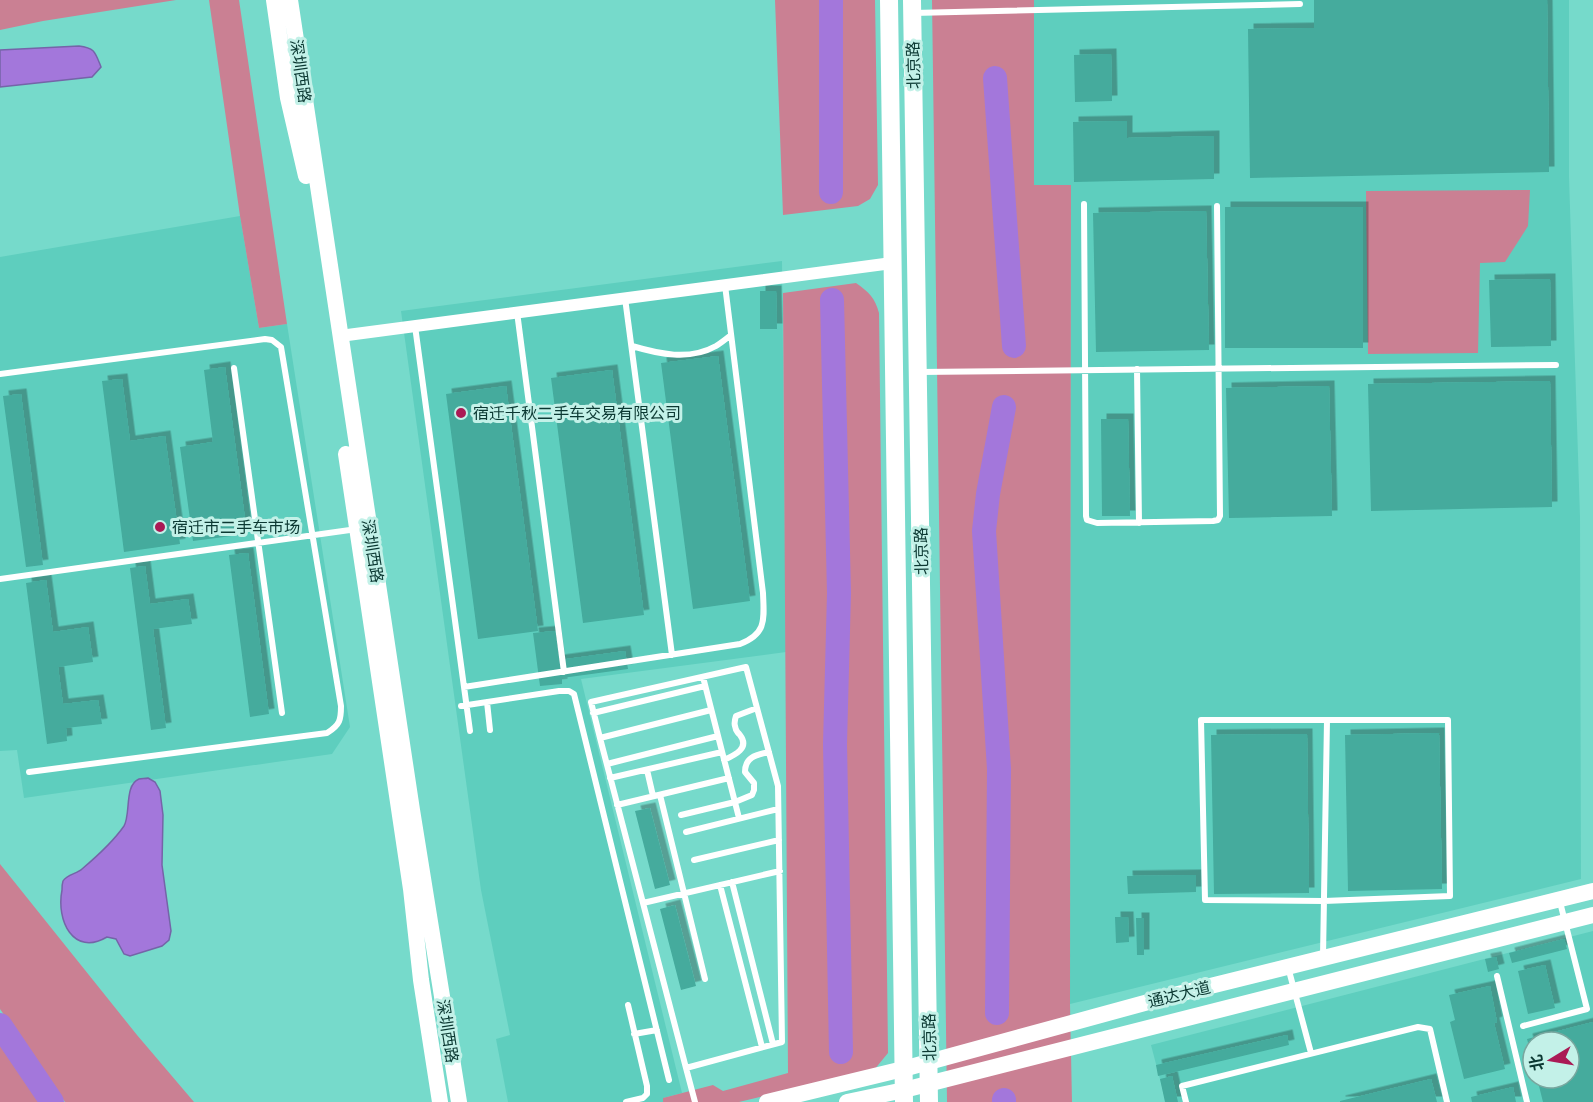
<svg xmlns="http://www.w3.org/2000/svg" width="1593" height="1102" viewBox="0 0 1593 1102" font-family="'Noto Serif','Noto Sans SC',serif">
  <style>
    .built { fill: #5ecebe; fill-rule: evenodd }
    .green { fill: #ca8093 }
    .water { fill: #a377db; stroke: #7564a8; stroke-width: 1.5 }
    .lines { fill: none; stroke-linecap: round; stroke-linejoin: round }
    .river { stroke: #a377db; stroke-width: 24 }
    .building { fill: #44ab9d; filter: url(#shadow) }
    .lane { stroke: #fff; stroke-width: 6 }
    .street { stroke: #fff; stroke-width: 12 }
    .secondary { stroke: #fff; stroke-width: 16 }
    .primary { stroke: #fff; stroke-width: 18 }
    .poi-dot { fill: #aa1a55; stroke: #c3f1e8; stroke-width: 2 }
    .labels { text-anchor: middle; stroke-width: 6; stroke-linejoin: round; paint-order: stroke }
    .street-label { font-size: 16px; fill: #0b3832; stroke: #c3f1e8 }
    .poi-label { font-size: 16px; fill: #0b3832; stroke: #c3f1e8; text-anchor: start }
  </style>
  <defs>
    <filter id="shadow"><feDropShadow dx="5.5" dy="-5.5" stdDeviation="0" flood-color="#0004"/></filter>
  </defs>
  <rect width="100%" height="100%" fill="#76dacb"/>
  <path class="built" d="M1034,0H1569V177L1580,517L1581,879L1070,1004L1071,185H1034Z
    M240,216L259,328L287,324L350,727L332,754L24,798L17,750L0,751V257Z
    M782,261L786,652L581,679L682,1093L663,1098V1102H508L496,1039L510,1035L481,890L401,311Z
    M1593,931V1102H1166L1151,1045ZM1533,1042H1569V1078H1533Z"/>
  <path class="green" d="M0,0H176L43,21L0,30Z
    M209,0H239L287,324L259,328L240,216Z
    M775,0H875L878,185L870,199L858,206L783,215Z
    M932,0H1034V185H1071L1070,1004L1072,1102H947Z
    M1530,190L1528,226L1505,262L1480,263L1478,353L1368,354L1366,191Z
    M856,283C869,292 875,298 879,313L888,1053L874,1070L739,1102H663V1098L713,1085L723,1091L788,1073L783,293Z
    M0,864L137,1035L194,1102H65L0,1009Z
    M0,1037L44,1102H0Z"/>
  <path class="water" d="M79,46C95,48 95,52 101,67L92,77L0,87V50Z
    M148,778L155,782L160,791L163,815L162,865L171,931L169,940L162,946L130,956L124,954L116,939L107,937C73,957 56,920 62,890C62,887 62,884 63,881C67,874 77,874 82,869C95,858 115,839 124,826C131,814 124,785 139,779C142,778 145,779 148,778Z"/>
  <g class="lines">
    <path class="river" d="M831,0V192
      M995,78L1014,346
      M832,300L839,593L835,744L841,1052
      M997,1013L999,769L984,531L988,494L1004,407
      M0,1025L52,1102
      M1004,1100V1102"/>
  </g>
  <path class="building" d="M1314,0H1547L1549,172L1250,178L1248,29L1314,28Z
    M1111,54L1112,101L1075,102L1074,55Z
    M1127,121V138L1214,136V179L1074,182L1073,122Z
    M1225,207H1363V348H1225Z
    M1206,211L1209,350L1096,352L1093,213Z
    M1550,279L1551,346L1491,347L1489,280Z
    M760,291H776L777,329H760Z
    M718,356L750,601L693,609L661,363Z
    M225,367L247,534L193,541L180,447L213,442L204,370Z
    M612,370L644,615L583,623L551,378Z
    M122,379L130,441L165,436L180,544L124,552L102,381Z
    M1550,381L1552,507L1371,511L1368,384Z
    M506,386L538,631L478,639L446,394Z
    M1329,386L1332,516L1229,518L1226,388Z
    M21,394L43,565L26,567L3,396Z
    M1101,419H1128L1130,516H1102Z
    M248,553L269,714L250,717L229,555Z
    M145,566L150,604L188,599L192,624L153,629L166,728L151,730L130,568Z
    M46,580L53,632L88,627L93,662L58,667L63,704L98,700L102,724L66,728L67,741L47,744L26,583Z
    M555,631L559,660L625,651L628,669L562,678V684L540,686L533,633Z
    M1439,733L1442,889L1348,891L1345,735Z
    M1307,734L1309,893L1214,894L1211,735Z
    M650,808L670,885L655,889L635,811Z
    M1196,875V892L1128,894L1127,876Z
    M675,905L696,986L681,990L660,909Z
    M1115,917H1128L1129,942L1116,943Z
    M1136,918H1144V955H1137Z
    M1564,939L1567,949L1512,963L1509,953Z
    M1496,957L1499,969L1488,972L1485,959Z
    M1545,965L1555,1008L1528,1014L1518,971Z
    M1490,986L1497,1022L1494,1023L1505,1069L1464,1079L1450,1022L1455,1020L1449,995Z
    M1593,1022V1102H1543L1537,1078H1569V1042H1533L1532,1058L1527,1039Z
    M1287,1035L1289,1045L1158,1076L1156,1065Z
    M1172,1076L1178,1102H1165L1160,1079Z
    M1431,1079L1437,1102H1340V1101Z
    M1513,1087L1516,1102H1472L1471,1097Z"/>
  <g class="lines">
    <path class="lane" d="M913,13L1300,4
      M1084,204L1086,516L1087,520L1097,523L1213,521L1218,520L1220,516L1217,206
      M625,298L672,655
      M517,312L564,672
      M415,326L470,731
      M632,346C659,354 689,361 716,346C721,343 726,339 731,335
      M234,368L282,713
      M1137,369L1139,523
      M919,372L1556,365
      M0,374L265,339L272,340L281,347L341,706C341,720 340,725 327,733L29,772
      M0,579L357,529
      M703,677L739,818
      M464,687L740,644C767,634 764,619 763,593L725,285
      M487,702L490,730
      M461,706L559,691H569L574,694L669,1080
      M593,713L705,686
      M1201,720H1448L1450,896L1324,901L1205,900Z
      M600,738L711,710
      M724,760C735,755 750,748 740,735C736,730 736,732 735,726C734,723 735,719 736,716L757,708
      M607,764L718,736
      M647,770L653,796
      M610,778L722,752
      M660,795L705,979
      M617,805L729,778
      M681,815L735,802L752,795L754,790V783L745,772C745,757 756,755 769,752
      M686,832L778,809
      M694,860L779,840
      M732,882L773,1044
      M720,885L762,1047
      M643,903L780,871
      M1323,957L1327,720
      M1288,967L1311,1053
      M1497,976L1527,1102
      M1523,1026L1587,1009L1560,902
      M634,1034L657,1030
      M686,1068L782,1042L778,786L746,667L591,702L600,738L686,1068L695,1102
      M626,1102L643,1098L647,1094V1086L628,1005
      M1186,1102L1182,1086L1418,1027L1430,1029L1447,1102"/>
    <path class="street" d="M340,336L892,263"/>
    <path class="secondary" d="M274,0L288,98L306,176
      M290,0L412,810L459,1102
      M346,454L411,889L421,980L440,1102
      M767,1102L903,1069L1174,995L1593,891
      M847,1102L904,1090L1593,915"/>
    <path class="primary" d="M889,0L904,1102
      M912,0L929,1102"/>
  </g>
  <g class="poi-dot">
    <circle cx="461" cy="413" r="6"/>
    <circle cx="160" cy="527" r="6"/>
  </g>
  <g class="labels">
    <g class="street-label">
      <text transform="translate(913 65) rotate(-91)" y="6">北京路</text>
      <text transform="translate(301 71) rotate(82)" y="6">深圳西路</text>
      <text transform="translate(373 551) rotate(81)" y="6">深圳西路</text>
      <text transform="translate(921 551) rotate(-91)" y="6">北京路</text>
      <text transform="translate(1179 994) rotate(-14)" y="6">通达大道</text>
      <text transform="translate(448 1031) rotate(81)" y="6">深圳西路</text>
      <text transform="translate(929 1037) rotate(-91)" y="6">北京路</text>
    </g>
    <g class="poi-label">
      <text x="473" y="419">宿迁千秋二手车交易有限公司</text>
      <text x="172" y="533">宿迁市二手车市场</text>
    </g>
  </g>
  <g transform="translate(1551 1060) rotate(259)"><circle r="28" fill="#c3f1e8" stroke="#79a79f" stroke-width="1.5"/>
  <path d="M0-4.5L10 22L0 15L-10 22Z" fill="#aa1a55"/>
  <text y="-9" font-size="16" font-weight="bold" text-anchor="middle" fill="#0b3832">北</text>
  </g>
</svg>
